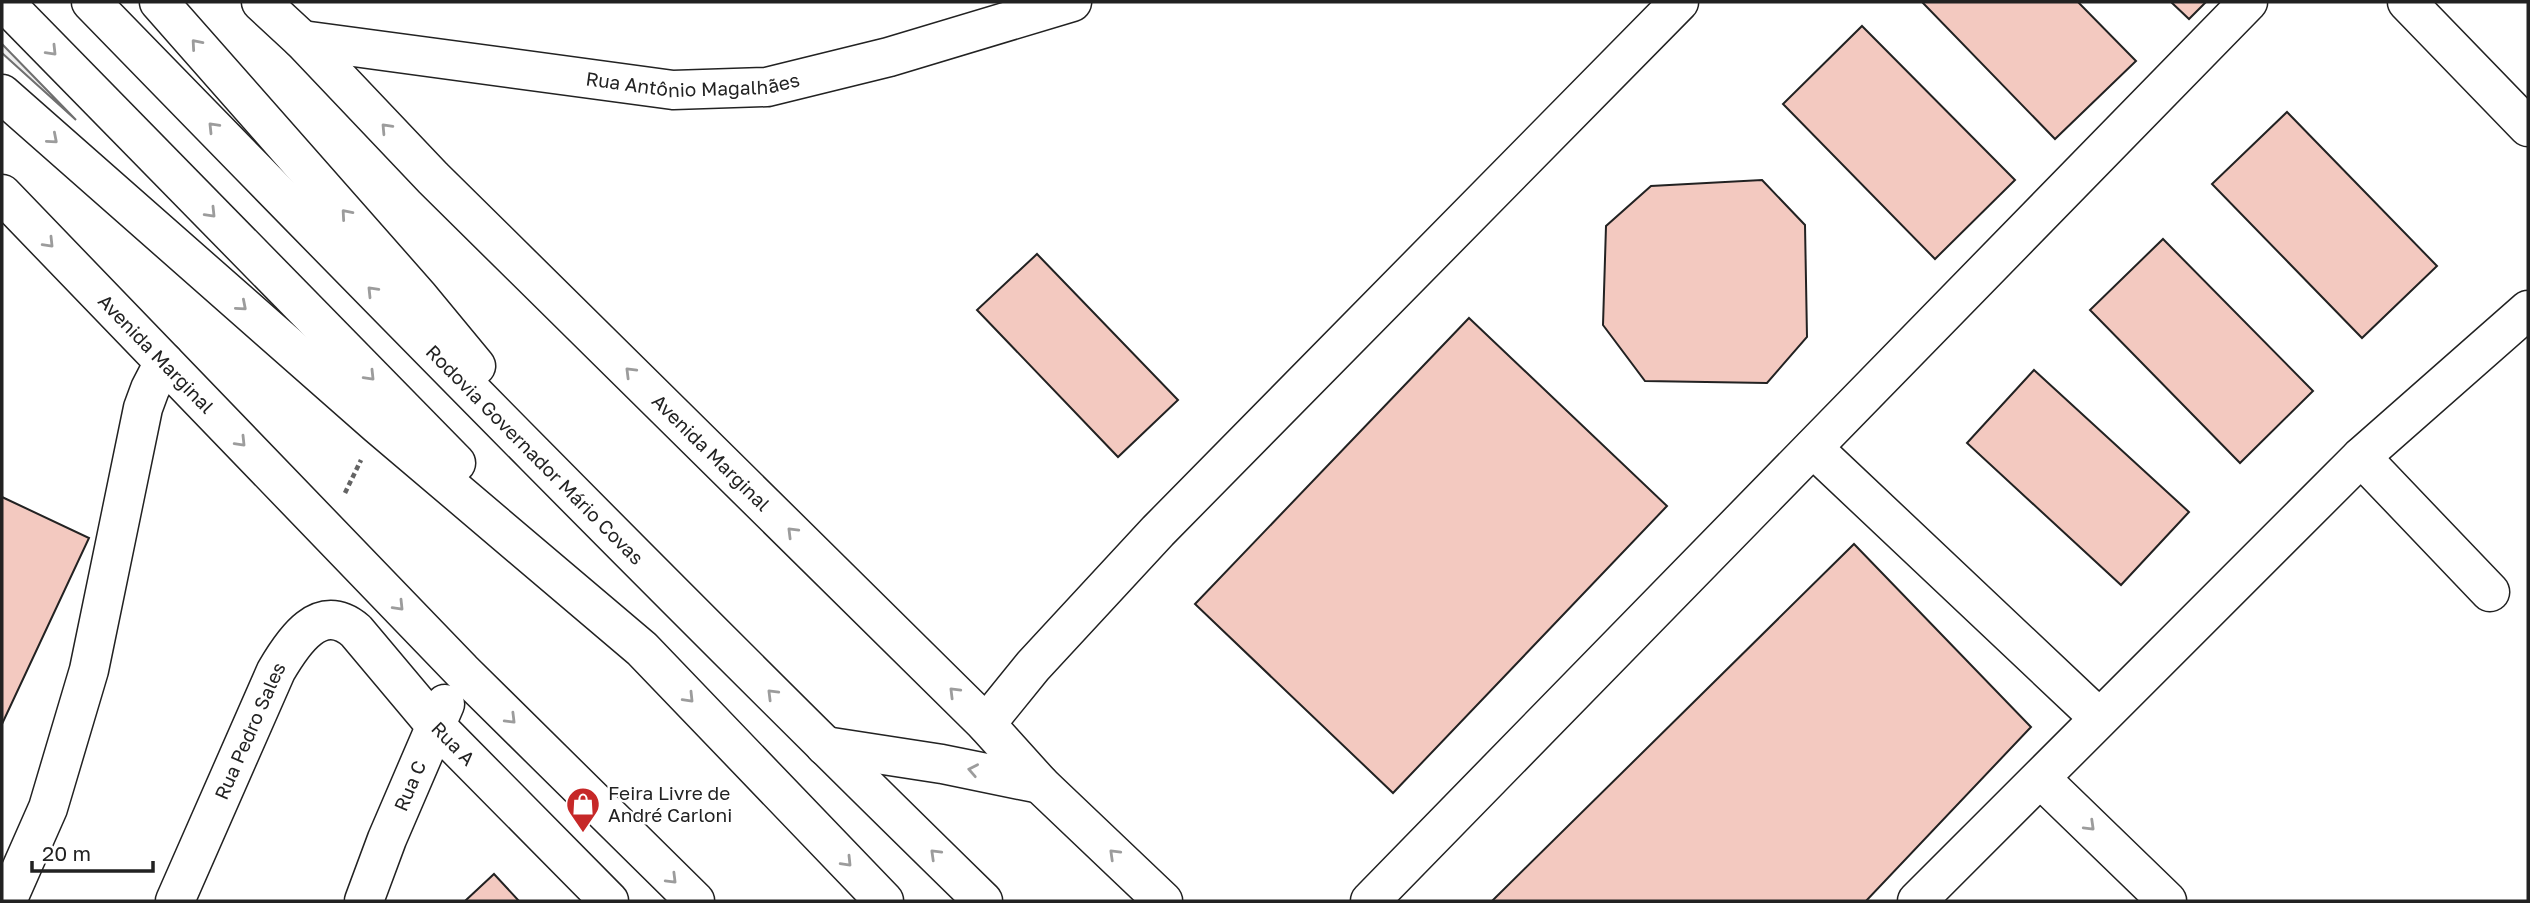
<svg xmlns="http://www.w3.org/2000/svg" width="2530" height="903" viewBox="0 0 2530 903" font-family="'Golos Text',sans-serif">
  <style>
    .green { fill: #eee; stroke: #6f6f6f; stroke-width: 2 }
    .building { fill: #f3c9c0; stroke: #222; stroke-width: 2 }
    .lines { fill: none; stroke-linecap: round; stroke-linejoin: round }
    .minor-casing { stroke: #222; stroke-width: 41 }
    .major-casing { stroke: #222; stroke-width: 41 }
    .path { stroke: #646464; stroke-width: 4.5; stroke-dasharray: 5 3.5; stroke-linecap: butt }
    .minor { stroke: #fff; stroke-width: 38 }
    .major { stroke: #fff; stroke-width: 38 }
    .oneway { stroke: #9c9c9c }
    .labels { text-anchor: middle; stroke-width: 5; stroke-linejoin: round; paint-order: stroke }
    .street-label { font-size: 19px; fill: #222; stroke: #fff }
    .poi-label { font-size: 19px; fill: #222; stroke: #fff; text-anchor: start }
  </style>
  <rect width="100%" height="100%" fill="#fff"/>
  <path class="green" d="M2,44L76,120L2,53Z"/>
  <path class="building" d="M1922,2H2078L2136,61L2055,139Z
    M2171,2H2206L2189,19Z
    M1862,26L2015,180L1935,259L1783,104Z
    M2287,112L2437,266L2362,338L2212,184Z
    M1762,180L1805,225L1807,337L1767,383L1645,381L1603,325L1606,226L1651,186Z
    M2163,239L2313,391L2240,463L2090,310Z
    M1037,254L1178,400L1118,457L977,310Z
    M1469,318L1667,506L1393,793L1195,604Z
    M2034,370L2189,512L2121,585L1967,443Z
    M2,497L89,538L2,724Z
    M1854,544L2031,727L1866,901H1492Z
    M494,874L519,901H465Z"/>
  <g class="lines">
    <g class="minor-casing">
      <g id="minor">
        <path id="s1" d="M261,2L302,40L433,178L986,724L1040,784L1163,901"/>
        <path d="M2407,2L2528,127"/>
        <path id="s2" d="M302,40L673,90L767,87L889,57L1072,2"/>
        <path id="s3" d="M2,194L462,671L695,901"/>
        <path d="M1813,448L2099,718"/>
        <path d="M2361,457L2490,592"/>
        <path d="M986,724L1033,666L1158,531L1679,2"/>
        <path d="M2041,779L2167,901"/>
        <path d="M7,901L48,808L89,670L143,408L150,389L164,362"/>
        <path id="s4" d="M175,901L276,671C293,642 320,600 356,631L435,725L609,901"/>
        <path id="s5" d="M364,901L387,839L445,704"/>
        <path d="M1370,901L2248,2"/>
        <path d="M1917,901L2361,457L2528,310"/>
      </g>
    </g>
    <g class="major-casing">
      <g id="major">
        <path d="M4,2L456,463"/>
        <path id="s6" d="M91,2C385,304 681,606 983,901"/>
        <path d="M159,2L419,297L476,366"/>
        <path d="M2,94L378,425L642,649L884,901"/>
        <path d="M825,746L942,764L1040,784"/>
      </g>
    </g>
    <path class="path" d="M345,493L361,460"/>
    <use href="#minor" class="minor"/>
    <use href="#major" class="major"/>
  </g>
  <defs><path id="oneway-chevron" d="M-2-3.5L2.5 0L-2 3.5" fill="none" stroke-width="1.6" stroke-linecap="round" stroke-linejoin="round" transform="scale(1.75)"/></defs>
  <g class="oneway">
    <use href="#oneway-chevron" transform="translate(196 44) rotate(-131)"/>
    <use href="#oneway-chevron" transform="translate(52 51) rotate(46)"/>
    <use href="#oneway-chevron" transform="translate(213 127) rotate(-134)"/>
    <use href="#oneway-chevron" transform="translate(386 128) rotate(-133)"/>
    <use href="#oneway-chevron" transform="translate(53 139) rotate(41)"/>
    <use href="#oneway-chevron" transform="translate(211 213) rotate(46)"/>
    <use href="#oneway-chevron" transform="translate(346 214) rotate(-131)"/>
    <use href="#oneway-chevron" transform="translate(49 243) rotate(46)"/>
    <use href="#oneway-chevron" transform="translate(372 291) rotate(-134)"/>
    <use href="#oneway-chevron" transform="translate(242 306) rotate(41)"/>
    <use href="#oneway-chevron" transform="translate(630 372) rotate(-135)"/>
    <use href="#oneway-chevron" transform="translate(370 376) rotate(46)"/>
    <use href="#oneway-chevron" transform="translate(241 442) rotate(46)"/>
    <use href="#oneway-chevron" transform="translate(792 532) rotate(-135)"/>
    <use href="#oneway-chevron" transform="translate(399 606) rotate(46)"/>
    <use href="#oneway-chevron" transform="translate(954 692) rotate(-135)"/>
    <use href="#oneway-chevron" transform="translate(772 694) rotate(-135)"/>
    <use href="#oneway-chevron" transform="translate(689 698) rotate(46)"/>
    <use href="#oneway-chevron" transform="translate(511 719) rotate(45)"/>
    <use href="#oneway-chevron" transform="translate(973 770) rotate(-169)"/>
    <use href="#oneway-chevron" transform="translate(2090 826) rotate(44)"/>
    <use href="#oneway-chevron" transform="translate(935 854) rotate(-136)"/>
    <use href="#oneway-chevron" transform="translate(1114 854) rotate(-136)"/>
    <use href="#oneway-chevron" transform="translate(847 862) rotate(46)"/>
    <use href="#oneway-chevron" transform="translate(672 879) rotate(45)"/>
  </g>
  <defs>
    <g id="shop-pin" transform="scale(1.75)"><path d="M0 17L-7.5 6A9.5 9.5 0 1 1 7.5 6Z" fill="#c62828" stroke="#fff"/><path d="M-5-2.5h2.3a2.7 3.5 0 0 1 5.4 0H5L5.5 6h-11ZM-1.5-2.5h3a1.5 2.3 0 0 0-3 0Z" fill="#fff"/></g>
  </defs>
  <g fill-rule="evenodd">
    <use href="#shop-pin" x="583" y="804"/>
  </g>
  <g class="labels">
    <g class="street-label">
      <text dy="7" stroke="none"><textPath href="#s2" startOffset="394">Rua Antônio Magalhães</textPath></text>
      <text dy="7" stroke="none"><textPath href="#s3" startOffset="222">Avenida Marginal</textPath></text>
      <text dy="7" stroke="none"><textPath href="#s1" startOffset="637">Avenida Marginal</textPath></text>
      <text dy="7" stroke="none"><textPath href="#s6" startOffset="634">Rodovia Governador Mário Covas</textPath></text>
      <text dy="7" stroke="none"><textPath href="#s4" startOffset="186">Rua Pedro Sales</textPath></text>
      <text dy="7" stroke="none"><textPath href="#s4" startOffset="506">Rua A</textPath></text>
      <text dy="7" stroke="none"><textPath href="#s5" startOffset="124">Rua C</textPath></text>
    </g>
    <g class="poi-label">
      <text x="608" y="800">Feira Livre de<tspan x="608" dy="22">André Carloni</tspan></text>
    </g>
  </g>
  <rect width="2530" height="903" fill="none" stroke="#222222" stroke-width="7"/>
  <path d="M32 861v10h121v-10" fill="none" stroke="#222222" stroke-width="3.5"/>
  <text x="42" y="861" font-size="21" fill="#222222" stroke="#ffffff" stroke-width="5" paint-order="stroke">20 m</text>
</svg>
